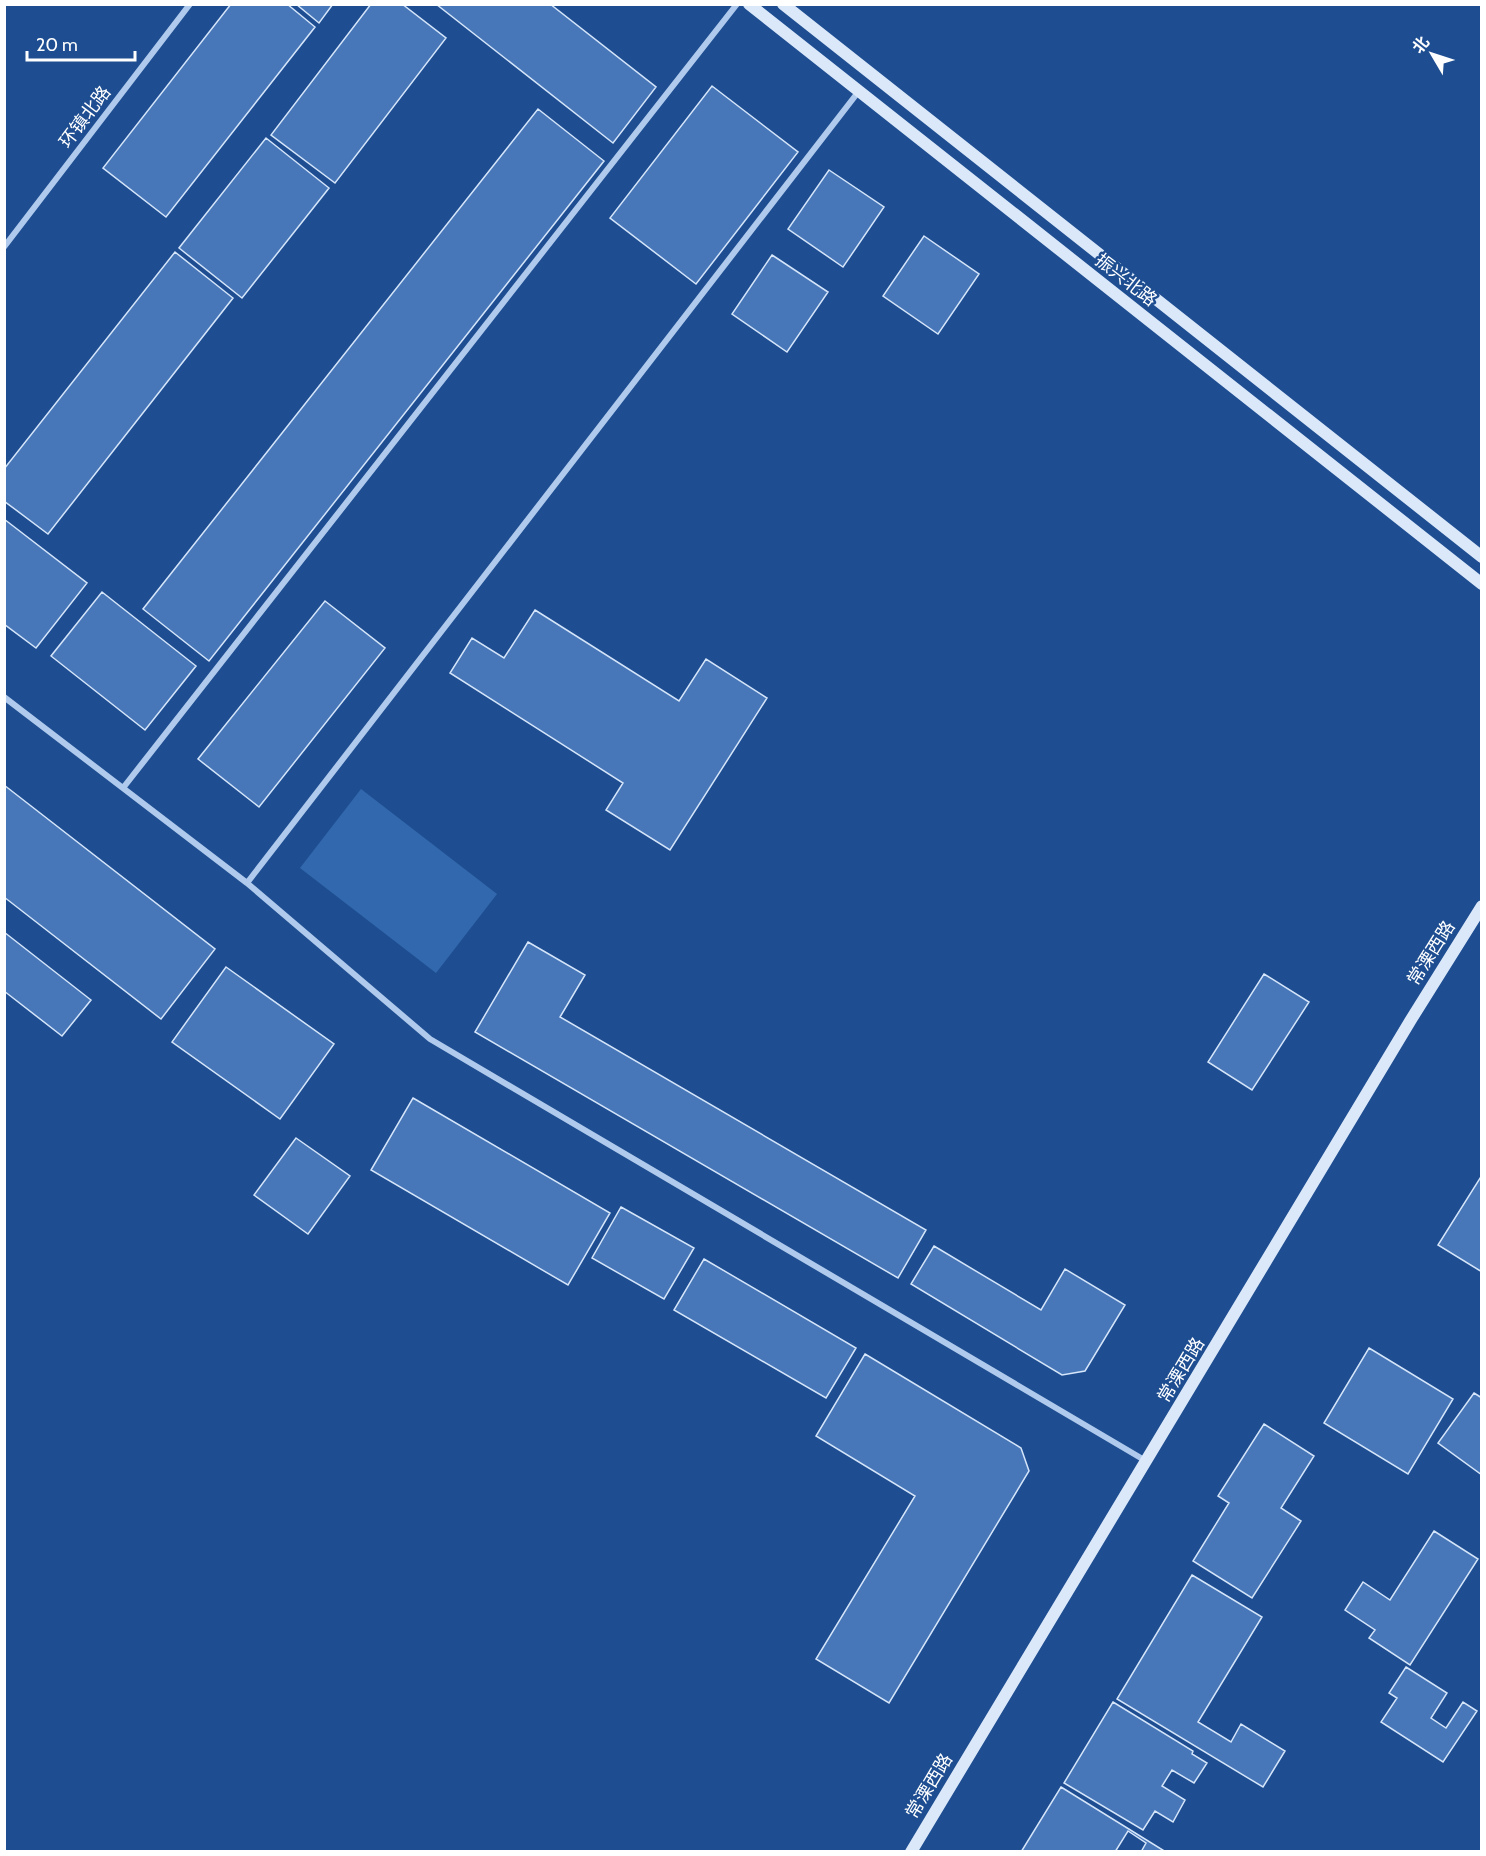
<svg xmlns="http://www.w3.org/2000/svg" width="1486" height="1856" viewBox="0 0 1486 1856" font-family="Cabin,'Noto Sans SC',sans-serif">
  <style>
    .green { fill: #3268ae }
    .building { fill: #4777b8; stroke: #d5e5fa; stroke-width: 1.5 }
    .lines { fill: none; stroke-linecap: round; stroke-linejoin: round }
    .street { stroke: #afcaed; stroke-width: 6 }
    .secondary { stroke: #dbe8fa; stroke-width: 12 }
    .labels { text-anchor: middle; stroke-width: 5; stroke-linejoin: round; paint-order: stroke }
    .street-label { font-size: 18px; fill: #fff; stroke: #1e4e91 }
  </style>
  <rect width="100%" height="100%" fill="#1e4e91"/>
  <path class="green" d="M361,789L497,894L436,973L300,868Z"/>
  <path class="building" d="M231,4H287L315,27L166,217L103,168Z
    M296,4H333L319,23Z
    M371,4H402L446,38L335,183L271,135Z
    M436,4H550L656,87L613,143Z
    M712,86L798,152L696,284L610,218Z
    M538,109L604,161L209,661L143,609Z
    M266,138L329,188L242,298L179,248Z
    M829,170L884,207L843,267L788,229Z
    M924,236L979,274L938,334L883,296Z
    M175,252L233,298L48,534L4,501V469Z
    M772,255L828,292L787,352L732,314Z
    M4,519L87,583L36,648L4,624Z
    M102,592L196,666L145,730L51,656Z
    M325,601L385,648L259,807L198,759Z
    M535,610L679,701L706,659L767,698L670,850L606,810L623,783L450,673L472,638L504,658Z
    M4,785L215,949L161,1019L4,897Z
    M4,932L91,1000L62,1036L4,991Z
    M528,942L585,975L560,1017L926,1230L898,1278L475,1032Z
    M226,967L334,1044L280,1119L172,1042Z
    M1264,974L1309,1002L1252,1090L1208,1062Z
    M413,1098L610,1213L568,1285L371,1170Z
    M296,1138L350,1176L308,1234L254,1195Z
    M1482,1175V1272L1438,1245Z
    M621,1207L694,1248L664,1299L592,1258Z
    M934,1246L1041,1310L1065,1269L1125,1305L1085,1371L1062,1375L911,1284Z
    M704,1259L856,1348L826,1398L674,1310Z
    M1369,1348L1453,1399L1408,1474L1324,1423Z
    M865,1354L1021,1448L1029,1471L889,1703L816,1659L915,1496L816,1436Z
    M1474,1393L1482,1398V1475L1438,1443Z
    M1264,1424L1314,1456L1281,1508L1301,1521L1252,1598L1193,1561L1229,1503L1218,1496Z
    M1434,1531L1478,1559L1410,1665L1369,1638L1375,1630L1345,1610L1363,1582L1390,1600Z
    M1192,1575L1262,1617L1198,1722L1231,1742L1241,1724L1285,1751L1263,1787L1117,1699Z
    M1406,1667L1447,1693L1431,1718L1446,1728L1463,1702L1477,1711L1443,1762L1381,1722L1397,1698L1389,1693Z
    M1113,1702L1193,1751L1192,1754L1207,1763L1194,1783L1172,1770L1162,1786L1185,1800L1173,1822L1155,1811L1143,1830L1064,1783Z
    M1061,1787L1166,1852H1141L1146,1843L1128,1831L1115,1852H1021Z"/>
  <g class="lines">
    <path class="street" d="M4,247L190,4
      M4,697L247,883L430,1039L1146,1461
      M123,788L737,4
      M247,883L859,91"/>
    <path class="secondary" d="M749,4L1482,584
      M783,4L1482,557
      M911,1852L1412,1018L1482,906"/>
  </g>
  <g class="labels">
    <g class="street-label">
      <text transform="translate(85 117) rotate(-53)" y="6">环镇北路</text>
      <text transform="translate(1126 280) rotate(38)" y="6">振兴北路</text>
      <text transform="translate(1431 953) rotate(-58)" y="6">常溧西路</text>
      <text transform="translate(1181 1370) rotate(-59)" y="6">常溧西路</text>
      <text transform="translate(929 1786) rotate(-59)" y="6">常溧西路</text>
    </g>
  </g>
  <rect width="1486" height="1856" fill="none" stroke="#ffffff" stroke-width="12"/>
  <g transform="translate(1432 54) rotate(309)" stroke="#1e4e91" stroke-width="4.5" paint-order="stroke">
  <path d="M0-4.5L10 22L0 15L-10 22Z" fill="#ffffff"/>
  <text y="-9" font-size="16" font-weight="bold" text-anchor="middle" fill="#ffffff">北</text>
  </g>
  <path d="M27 51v9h108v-9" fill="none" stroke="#ffffff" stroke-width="3"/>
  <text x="36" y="51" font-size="18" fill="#ffffff" stroke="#1e4e91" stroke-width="4.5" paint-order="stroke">20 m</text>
</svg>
